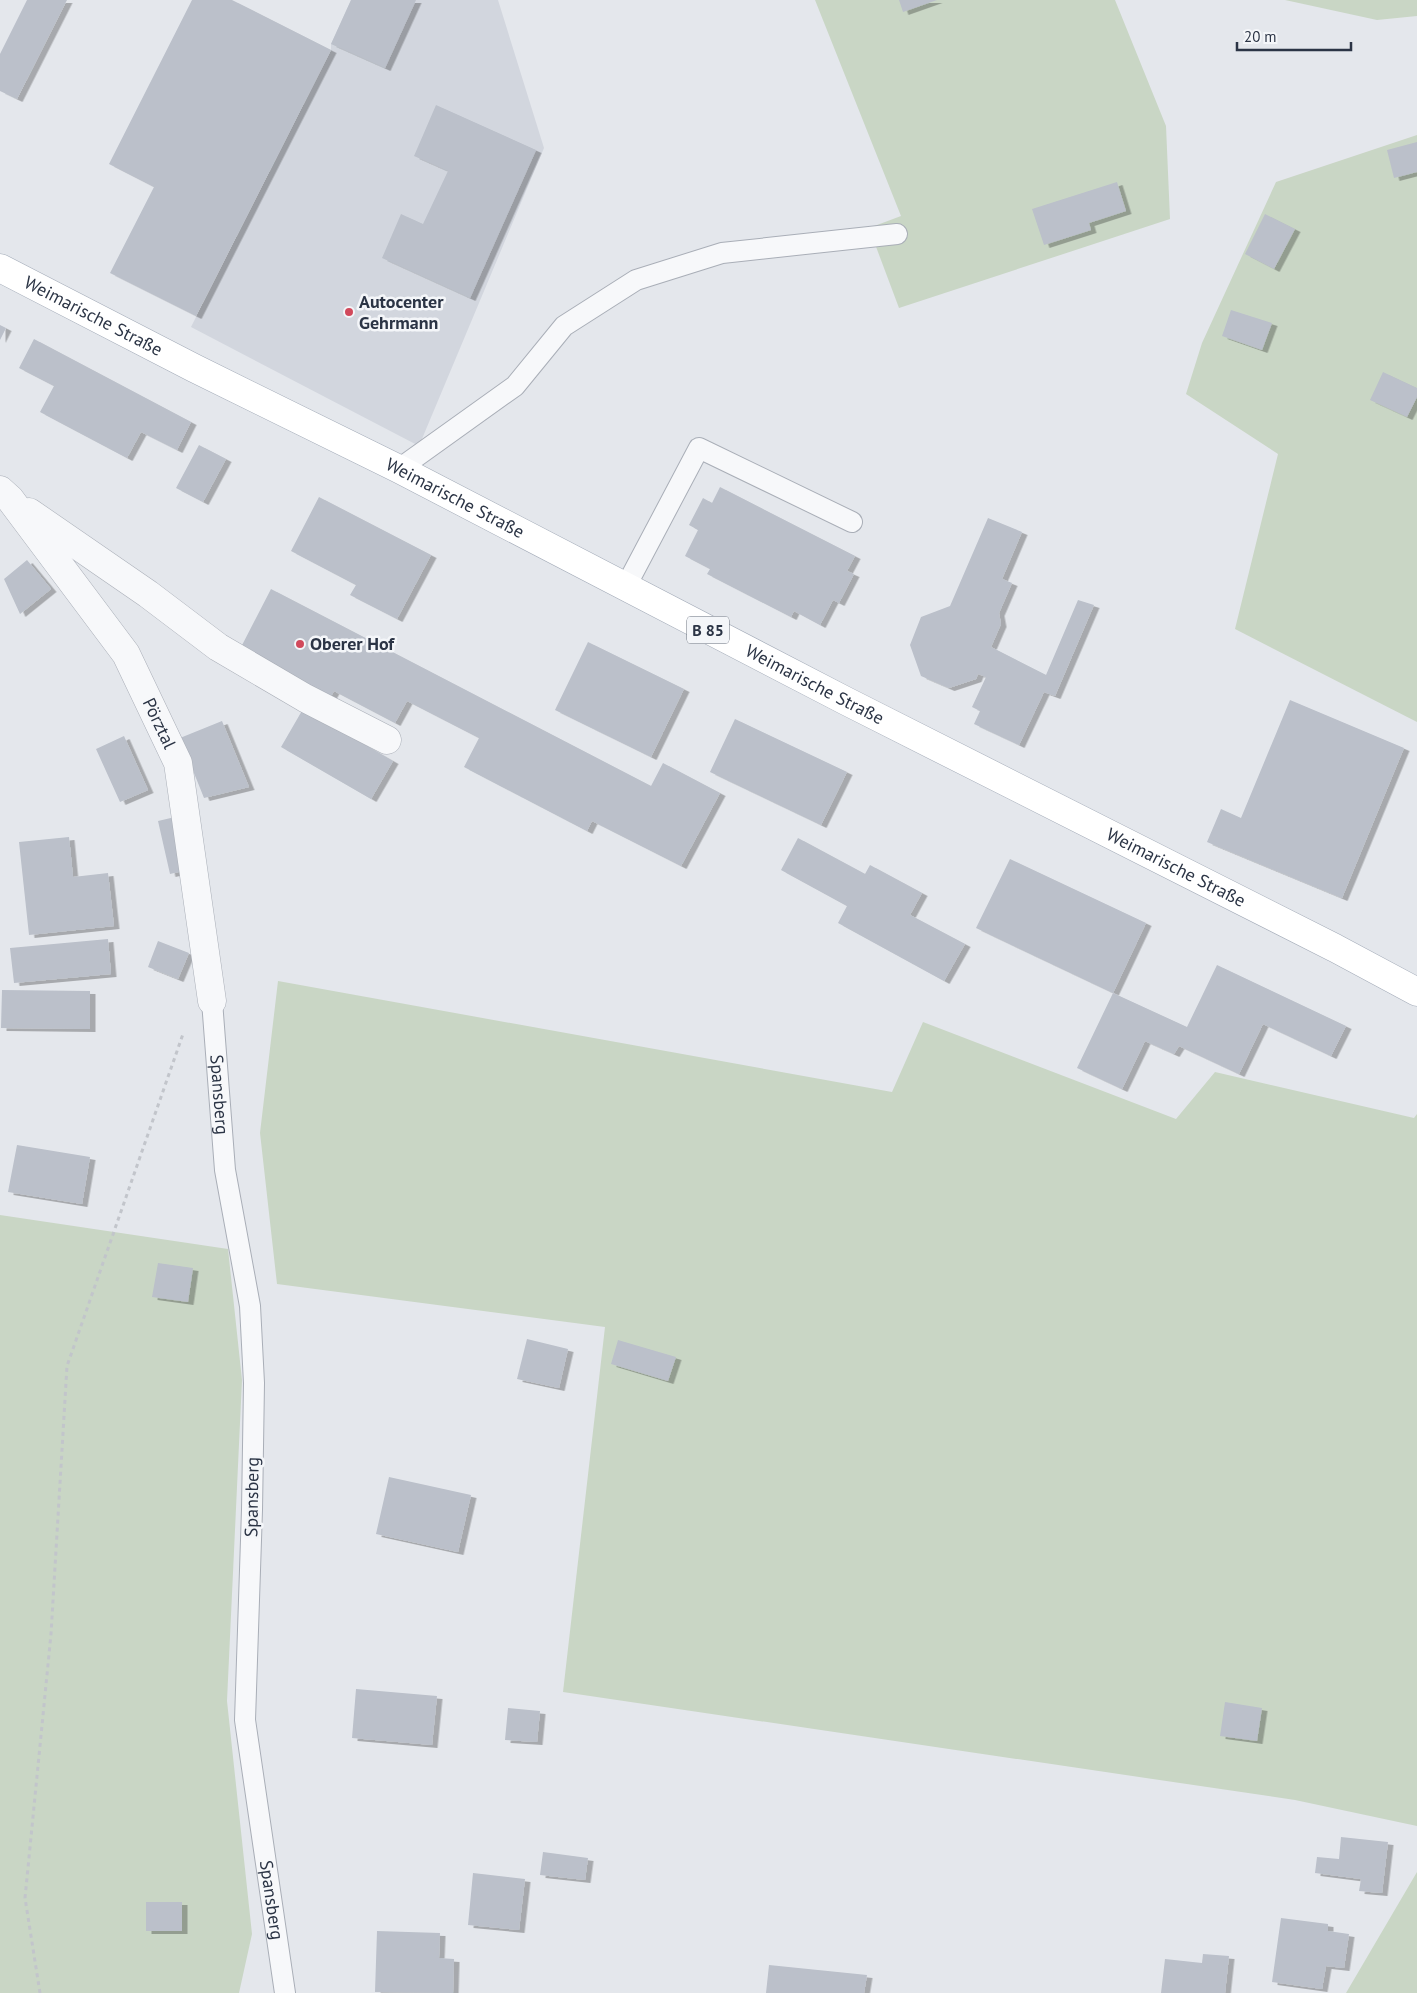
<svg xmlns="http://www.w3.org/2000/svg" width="1417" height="1993" viewBox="0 0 1417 1993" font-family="'PT Sans',sans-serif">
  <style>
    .built { fill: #d2d6de }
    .green { fill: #c9d6c5 }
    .building { fill: #bbc0ca; filter: url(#shadow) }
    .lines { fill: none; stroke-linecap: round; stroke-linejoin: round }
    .lane-casing { stroke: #a9aeb7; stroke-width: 22 }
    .street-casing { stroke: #a9aeb7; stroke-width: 29 }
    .primary-casing { stroke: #a3abb8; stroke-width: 29 }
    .path { stroke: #c2c5cb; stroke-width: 3; stroke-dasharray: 4 4; stroke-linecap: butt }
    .lane { stroke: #f7f8fa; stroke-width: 20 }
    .street { stroke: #f7f8fa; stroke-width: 28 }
    .primary { stroke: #fff; stroke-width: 28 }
    .poi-dot { fill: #d1495b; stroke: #f4f6f9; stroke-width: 2 }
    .labels { text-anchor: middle; stroke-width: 5; stroke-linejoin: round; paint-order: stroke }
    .shield { fill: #f4f6f9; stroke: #676e7b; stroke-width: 1 }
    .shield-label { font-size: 16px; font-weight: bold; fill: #2b3445 }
    .poi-label { font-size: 18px; font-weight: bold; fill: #2b3445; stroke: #f4f6f9; text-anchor: start }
    .street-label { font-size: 18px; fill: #2b3445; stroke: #f4f6f9 }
  </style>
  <defs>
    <filter id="shadow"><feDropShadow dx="5.5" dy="3" stdDeviation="0" flood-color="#0004"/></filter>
  </defs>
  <rect width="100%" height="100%" fill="#e4e7ec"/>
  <path class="built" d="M351,0H498L544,148L419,446L191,327L331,50V44Z"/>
  <path class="green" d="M815,0H1115L1166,126L1170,219L899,308L869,228L901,216Z
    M1285,0H1417V16L1377,20Z
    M1417,135V722L1235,629L1278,454L1186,394L1202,343L1276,182Z
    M278,981L892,1092L923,1022L1176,1119L1215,1072L1414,1118L1417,1114V1826L1295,1800L563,1692L605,1327L277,1284L260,1133Z
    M0,1215L228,1249L242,1380L227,1701L252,1934L239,1993H0Z
    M1417,1872V1993H1346Z"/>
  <path class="building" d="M27,0H67L17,99L0,91V54Z
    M192,0H232L331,50L196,316L110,273L154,187L109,164Z
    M351,0H416L385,68L331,44Z
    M899,0H937L903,12Z
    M436,105L536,150L470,298L382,258L401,214L423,224L448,171L414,156Z
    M1417,142V172L1394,178L1387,150Z
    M1117,182L1126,211L1089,223L1091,230L1044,245L1032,209Z
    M1265,214L1295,229L1274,269L1245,254Z
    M1231,310L1272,323L1262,350L1222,336Z
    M0,325L6,328L0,340Z
    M34,339L191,422L177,450L141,432L127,458L40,412L54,386L19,368Z
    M1383,372L1417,388V397L1407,417L1370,400Z
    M199,445L226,459L203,502L176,488Z
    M720,487L855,556L847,571L854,574L839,603L833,600L820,625L794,611L791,617L707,574L710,569L685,556L698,530L689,525L703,498L712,503Z
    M319,497L431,555L397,619L350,595L356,585L291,551Z
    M988,518L1022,532L1002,579L1012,583L999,613L1001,624L991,647L1046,675L1078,600L1094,605L1055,696L1044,692L1019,745L974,724L980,711L972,707L986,677L978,674L976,679L949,688L921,676L910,645L921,617L950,606Z
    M27,560L51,589L20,614L4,579Z
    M271,589L651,786L663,763L720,793L681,866L592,821L587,831L464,767L479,738L407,701L395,723L334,691L330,698L239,651Z
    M588,642L684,689L651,757L555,710Z
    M1290,700L1404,748L1342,898L1207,842L1221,809L1241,818Z
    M303,709L393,761L371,799L281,747Z
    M735,719L847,772L821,825L710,772Z
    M222,721L249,787L204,798L180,738Z
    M124,736L148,790L120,802L96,749Z
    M175,817L187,870L170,874L158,821Z
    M69,837L73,877L108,873L114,926L29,935L19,842Z
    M798,838L865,874L870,865L922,893L910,915L965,944L944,981L838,923L847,906L781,870Z
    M1010,859L1146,923L1113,993L976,928Z
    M108,939L111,974L14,983L10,948Z
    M158,941L189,953L178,979L148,967Z
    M1217,965L1346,1026L1331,1056L1263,1024L1239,1074L1179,1046L1174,1054L1145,1041L1122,1089L1077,1068L1113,993L1187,1027Z
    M2,990L90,991V1029L1,1028Z
    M17,1145L90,1157L82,1204L8,1192Z
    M158,1263L193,1268L188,1302L152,1297Z
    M527,1339L568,1349L559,1388L517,1379Z
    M618,1340L676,1357L668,1381L611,1364Z
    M389,1477L471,1495L458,1552L376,1534Z
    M356,1689L437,1696L432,1745L352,1738Z
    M1225,1702L1262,1708L1257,1741L1220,1736Z
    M508,1708L540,1711L537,1742L505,1740Z
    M1341,1837L1388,1842L1382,1893L1359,1891L1361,1879L1315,1873L1317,1857L1339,1859Z
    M543,1852L588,1858L585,1880L540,1875Z
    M473,1873L525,1879L519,1930L468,1925Z
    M146,1902H182V1931H146Z
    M1281,1918L1328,1924V1931L1349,1934L1344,1968L1326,1966L1322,1989L1272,1982Z
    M377,1931L440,1933L439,1958L454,1959L453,1993L375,1992Z
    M1203,1954L1229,1956L1225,1993H1161L1165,1959L1202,1963Z
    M769,1965L867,1975L864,1993H766Z"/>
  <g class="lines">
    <g class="lane-casing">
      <g id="lane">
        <path d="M399,469L515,386L564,326L636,280L722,253L897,234"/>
        <path d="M625,588L699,448L852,522"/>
        <path id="s1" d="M212,1001L225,1170L250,1306L254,1383L252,1510L245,1720L285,1993"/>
      </g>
    </g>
    <g class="street-casing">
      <g id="street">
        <path id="s2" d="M0,490L10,499L126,654L178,763L212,1001"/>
        <path d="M29,512L148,594L218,647L305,698L387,740"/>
      </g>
    </g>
    <g class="primary-casing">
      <g id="primary">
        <path id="s3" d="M0,268L194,368L399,469L846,701L1335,948L1417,992"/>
      </g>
    </g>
    <path class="path" d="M40,1993L25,1898L51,1634L67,1366L183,1034"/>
    <use href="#lane" class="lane"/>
    <use href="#street" class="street"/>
    <use href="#primary" class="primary"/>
  </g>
  <g class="poi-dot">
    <circle cx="349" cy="312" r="5"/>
    <circle cx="300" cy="644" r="5"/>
  </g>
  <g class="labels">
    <rect class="shield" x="687" y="616.5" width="42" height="27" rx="4"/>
    <g class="shield-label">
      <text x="708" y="636">B 85</text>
    </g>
    <g class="poi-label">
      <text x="359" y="308">Autocenter<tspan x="359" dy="21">Gehrmann</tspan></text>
      <text x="310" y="650">Oberer Hof</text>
    </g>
    <g class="street-label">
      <text dy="6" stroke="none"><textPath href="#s3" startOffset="105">Weimarische Straße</textPath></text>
      <text dy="6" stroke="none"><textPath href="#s3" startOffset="510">Weimarische Straße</textPath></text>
      <text dy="6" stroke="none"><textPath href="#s3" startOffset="915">Weimarische Straße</textPath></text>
      <text dy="6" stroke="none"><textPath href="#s2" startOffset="284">Pörztal</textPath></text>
      <text dy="6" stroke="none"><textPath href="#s3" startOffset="1320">Weimarische Straße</textPath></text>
      <text dy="6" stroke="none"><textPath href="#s1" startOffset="94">Spansberg</textPath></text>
      <text transform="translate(252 1497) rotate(-89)" y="6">Spansberg</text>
      <text dy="6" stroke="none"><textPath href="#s1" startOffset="904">Spansberg</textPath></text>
    </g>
  </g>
  <path d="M1237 42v8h114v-8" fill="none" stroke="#2b3445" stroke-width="2.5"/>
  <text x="1244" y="42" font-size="15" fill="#2b3445" stroke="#f4f6f9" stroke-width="4" paint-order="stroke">20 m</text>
</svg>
